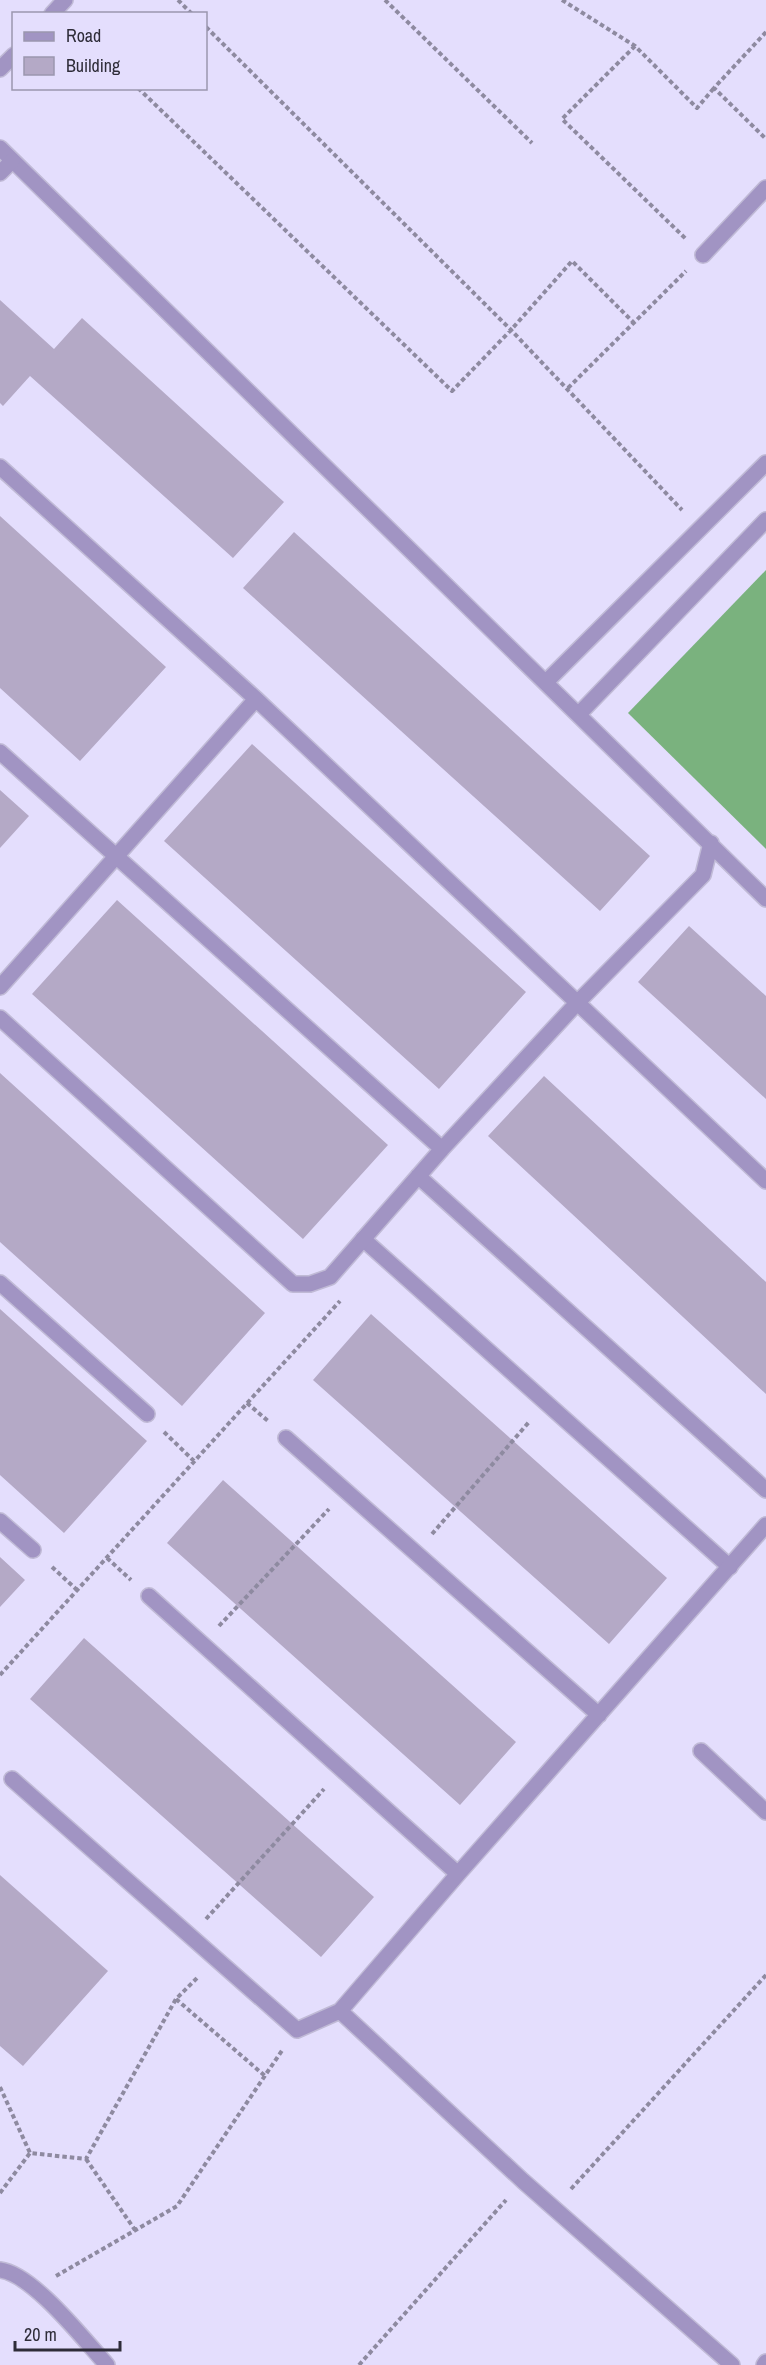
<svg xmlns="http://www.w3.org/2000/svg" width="766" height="2365" viewBox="0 0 766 2365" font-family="'Archivo Narrow',sans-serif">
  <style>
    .forest { fill: #7ab27e }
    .building { fill: #b4a9c6 }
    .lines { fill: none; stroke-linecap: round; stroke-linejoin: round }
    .service-casing { stroke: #c0bad6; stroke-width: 18 }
    .minor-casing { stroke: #c0bad6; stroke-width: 18 }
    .tertiary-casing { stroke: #c0bad6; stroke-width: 18 }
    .path { stroke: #8e8aa0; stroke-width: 4; stroke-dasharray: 4.5 3; stroke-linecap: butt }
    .service { stroke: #a194c3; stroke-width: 15 }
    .minor { stroke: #a194c3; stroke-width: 15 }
    .tertiary { stroke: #a194c3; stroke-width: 15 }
  </style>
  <rect width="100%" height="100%" fill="#e4defd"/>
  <path class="forest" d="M766,570V849L628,713Z"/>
  <path class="building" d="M0,300L54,349L82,318L284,502L233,558L30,376L3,406L0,403Z
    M0,516L166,667L80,761L0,688Z
    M294,532L650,856L600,911L243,588Z
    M252,744L526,992L439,1089L164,841Z
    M0,790L29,816L0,848Z
    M117,900L388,1145L303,1239L32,994Z
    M689,926L766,996V1099L638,982Z
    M0,1073L265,1313L182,1406L0,1242Z
    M544,1076L766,1282V1394L488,1136Z
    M0,1309L147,1441L64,1533L0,1475Z
    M371,1314L667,1578L609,1644L313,1380Z
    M223,1480L516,1742L460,1805L167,1543Z
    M0,1557L25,1580L0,1607Z
    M84,1638L374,1897L321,1957L30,1699Z
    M0,1875L108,1971L23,2066L0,2046Z"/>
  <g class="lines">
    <g class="service-casing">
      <path id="service" d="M579,714L766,520
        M363,1239L730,1567"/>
    </g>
    <g class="minor-casing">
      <path id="minor" d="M52,14L65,0
        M0,69L14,55
        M0,148L766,899
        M703,255L766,188
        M0,467L256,699L766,1181
        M546,682L766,463
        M0,752L442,1149
        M0,987L256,699
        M0,1018L293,1284H310L330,1277L442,1149L577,1003L703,875L711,843
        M418,1176L766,1490
        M0,1283L147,1414
        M286,1438L599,1715
        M0,1521L33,1550
        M149,1596L458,1874
        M701,1751L766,1812
        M12,1779L297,2030L340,2011L458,1874L766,1525
        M340,2011L523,2181L732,2365
        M0,2270C33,2274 84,2340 107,2365
        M764,2365L766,2362"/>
    </g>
    <g class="tertiary-casing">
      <path id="tertiary" d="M0,173L12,161"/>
    </g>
    <path class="path" d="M178,0L192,14
      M385,0L532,143
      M562,0L635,46L697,108L714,88
      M206,27L511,330L682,510
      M766,32L714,88L766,139
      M635,46L562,119L686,239
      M138,88L452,391L511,330L572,261L634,323
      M568,388L686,271
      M247,1403L268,1421
      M164,1432L194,1461
      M432,1534L529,1422
      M107,1558L131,1580
      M52,1567L77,1590
      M219,1626L329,1509
      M0,1675L340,1301
      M206,1919L324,1789
      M176,1999L265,2076
      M0,2087L30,2153L86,2159L176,1999L198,1977
      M86,2159L135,2230
      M571,2189L766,1975
      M0,2193L30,2153
      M56,2276L177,2206L283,2049
      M359,2365L506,2200"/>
    <use href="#service" class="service"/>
    <use href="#minor" class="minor"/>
    <use href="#tertiary" class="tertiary"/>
  </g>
  <rect x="12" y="12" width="195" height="78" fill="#e4defd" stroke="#9b97ae" stroke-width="1.5"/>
  <rect x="24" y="32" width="30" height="9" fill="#a194c3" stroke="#9b97ae" stroke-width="1.5"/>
  <text x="66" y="42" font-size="18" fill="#2e2c38">Road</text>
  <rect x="24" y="57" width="30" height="18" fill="#b4a9c6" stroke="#9b97ae" stroke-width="1.5"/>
  <text x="66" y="72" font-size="18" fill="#2e2c38">Building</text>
  <path d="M15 2341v9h105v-9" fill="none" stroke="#2e2c38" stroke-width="3"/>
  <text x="24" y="2341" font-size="18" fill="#2e2c38" stroke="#e4defd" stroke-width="4.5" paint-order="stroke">20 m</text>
</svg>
